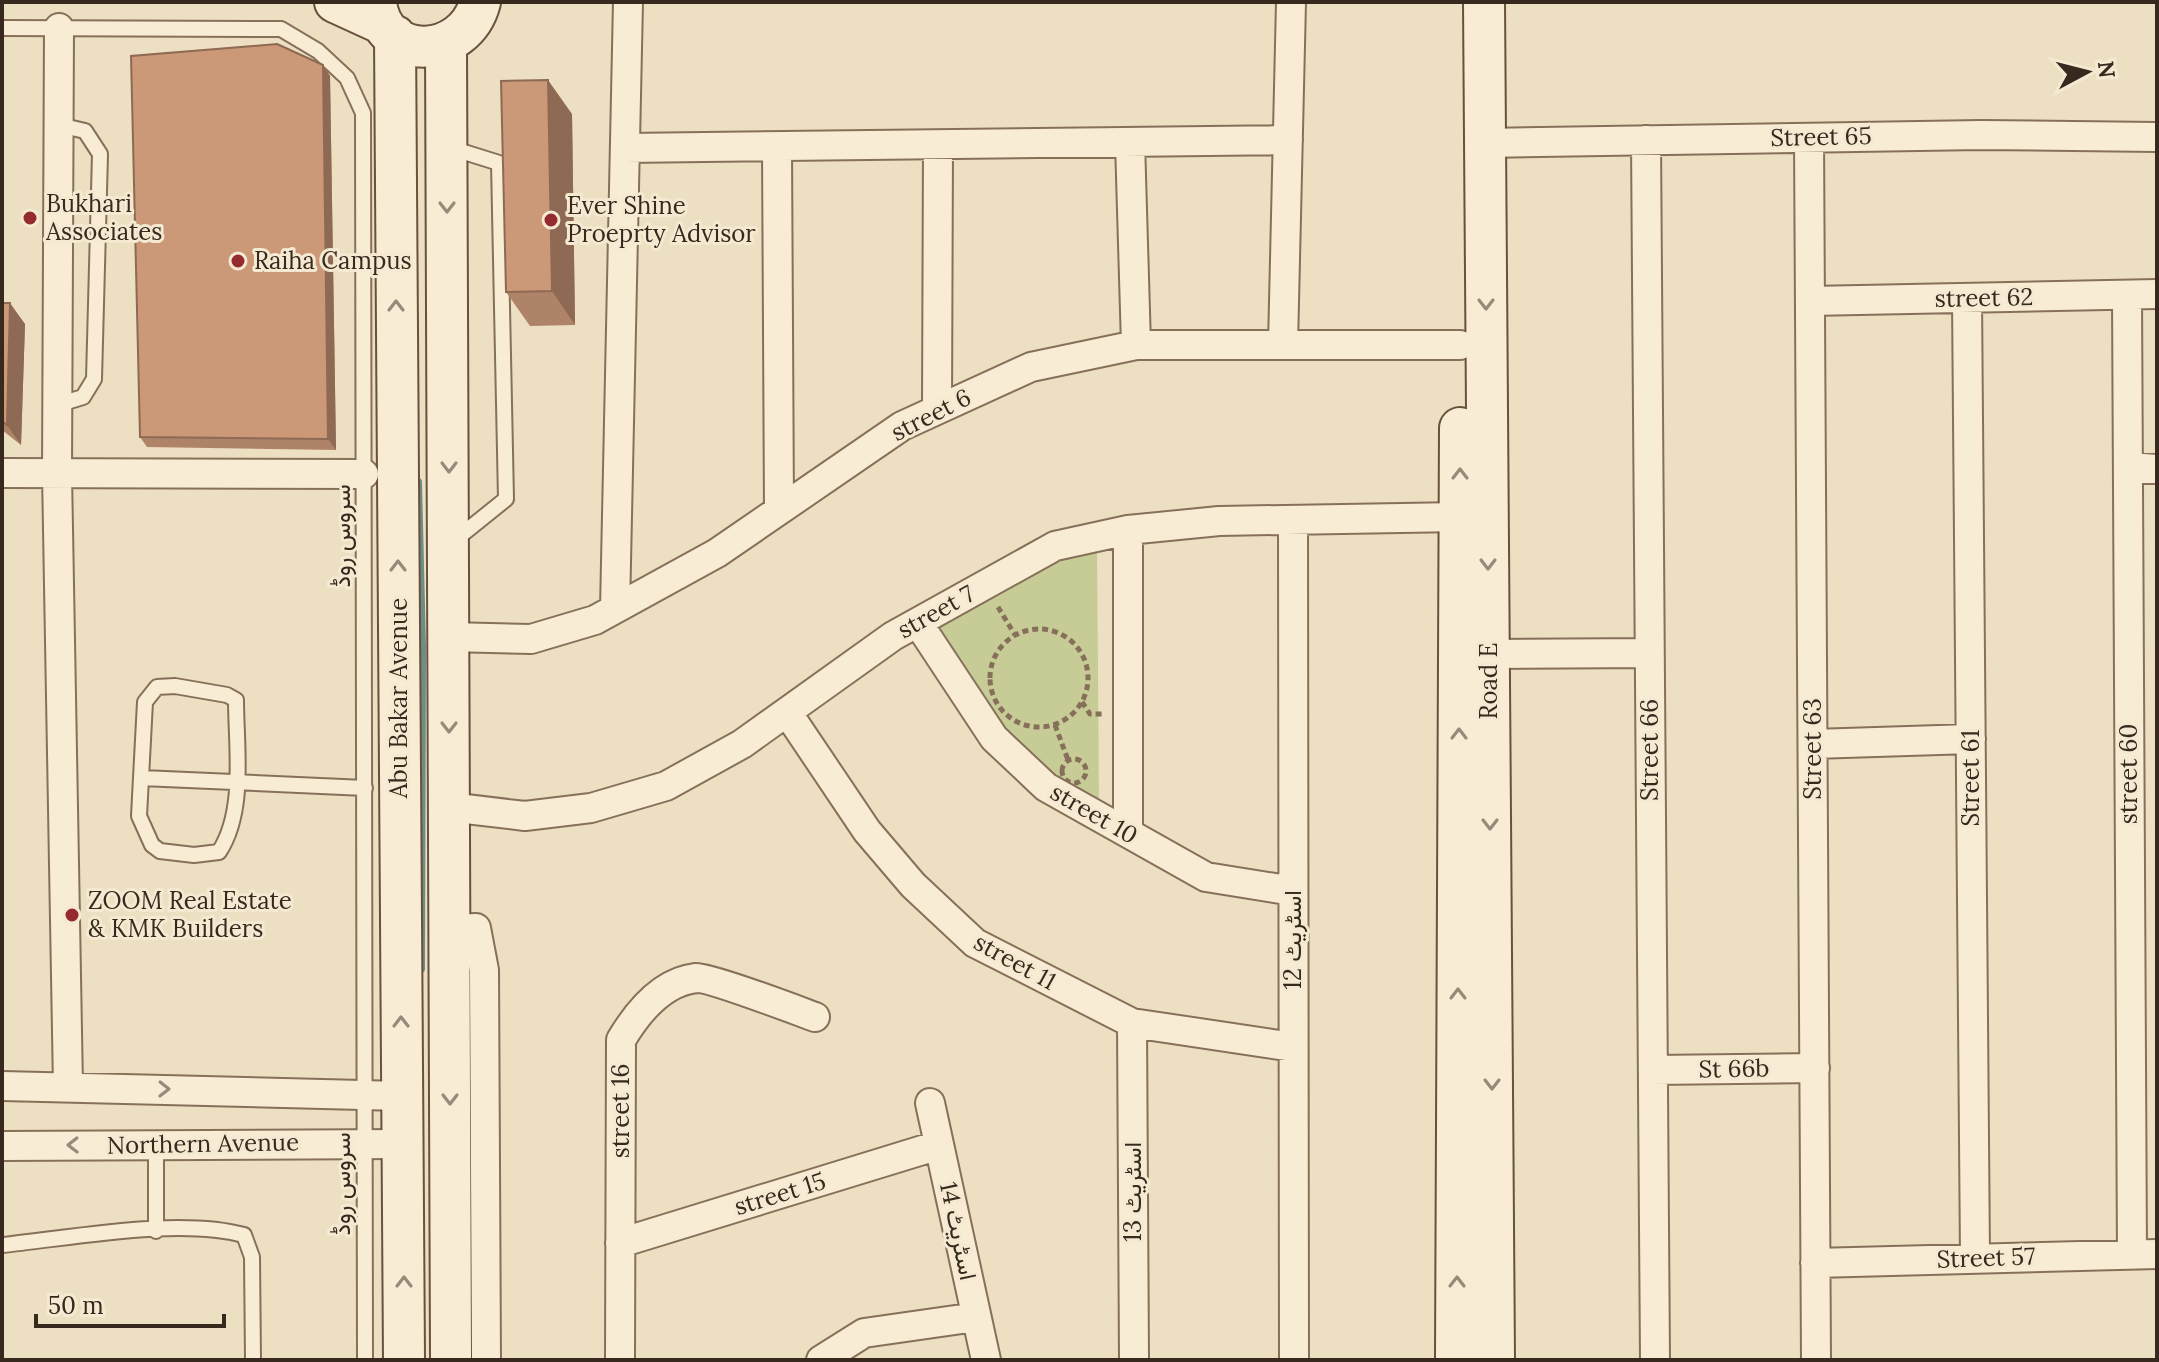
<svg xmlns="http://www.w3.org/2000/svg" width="2159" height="1362" viewBox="0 0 2159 1362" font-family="Lora,Vazirmatn,serif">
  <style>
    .green { fill: #c7cb96 }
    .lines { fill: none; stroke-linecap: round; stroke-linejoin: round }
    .stream { stroke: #6c8e84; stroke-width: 8 }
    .lane-casing { stroke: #87705a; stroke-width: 18 }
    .street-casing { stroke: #87705a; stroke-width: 32 }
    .secondary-casing { stroke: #68513d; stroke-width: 44 }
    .path { stroke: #87705a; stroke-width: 5; stroke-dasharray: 6 4; stroke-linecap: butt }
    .lane { stroke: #f8ecd5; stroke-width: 14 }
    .street { stroke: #f8ecd5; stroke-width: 28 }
    .secondary { stroke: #f8ecd5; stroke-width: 40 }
    .wall { fill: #af8367 }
    .shaded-wall { fill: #8e6a54 }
    .building { fill: #cb9878; stroke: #8e6a54; stroke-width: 2 }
    .oneway { stroke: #988a7a }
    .poi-dot { fill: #952b2f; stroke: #f5e9d1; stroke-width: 3 }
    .labels { text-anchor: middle; stroke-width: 6; stroke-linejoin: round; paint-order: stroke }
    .street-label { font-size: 24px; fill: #37291e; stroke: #f5e9d1 }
    .poi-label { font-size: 24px; fill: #37291e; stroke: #f5e9d1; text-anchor: start }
  </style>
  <rect width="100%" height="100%" fill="#eddfc2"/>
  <path class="green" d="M1097,546L1099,801L1044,774L1013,743L930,626L1039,563Z"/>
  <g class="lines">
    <path class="stream" d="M418,482L422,647L421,969"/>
    <g class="lane-casing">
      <path id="lane" d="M2,28L281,29L318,51L347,78L363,113L365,1360
        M451,148L499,163L506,499L455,540
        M57,405L83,397L94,379L100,154L85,131L59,125
        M175,686L227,695L236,700C236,747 246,811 219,852L194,855L160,851L152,845L139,816L145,702L157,687Z
        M142,778L365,788
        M156,1144V1231
        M2,1245C71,1238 179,1217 244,1235L252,1257L253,1360"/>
    </g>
    <g class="street-casing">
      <path id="street" d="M59,28L57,473L68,1087
        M1809,138L1816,1360
        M1646,140L1655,1360
        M1130,142L1136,345
        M1485,143L1981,135L2157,137
        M777,147L779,510
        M625,148L1288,140
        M2127,295L2132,1254
        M1967,298L1975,1258
        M1810,301L2157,294
        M1283,345L1291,2
        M937,410L938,145
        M2128,467L2157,469
        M2,473L364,474
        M1293,521L1294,1360
        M1128,530V833
        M615,609L628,2
        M918,623L994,738L1046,787L1206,877L1293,891
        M449,637L531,639L595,620L717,553L902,426L1031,367L1136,345H1460
        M1489,654L1649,653
        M787,712L867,831L913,885L975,943L1132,1023L1293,1047
        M1813,744L1971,739
        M449,807L525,816L591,808L666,786L742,744L893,636L1055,546L1128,530L1219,521L1460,517
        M450,929L476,928L484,970L486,1360
        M1132,1023L1134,1360
        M1653,1070L1815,1068
        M2,1086L401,1096
        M930,1103L986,1360
        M2,1146L403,1144
        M620,1243L939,1145
        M1815,1263L2157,1254
        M620,1360L621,1040C637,1013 661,982 696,978C709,977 796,1010 815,1017
        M821,1360L864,1333L976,1317"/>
    </g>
    <g class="secondary-casing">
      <path id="secondary" d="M335,2L383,24
        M376,2C382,63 465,60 480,2
        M1484,2L1494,1360
        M395,36L404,1360
        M446,45L451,1360
        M1456,1360L1460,428"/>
    </g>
    <path class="path" d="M998,607L1015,635
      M990 678a49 49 0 1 1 98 0a49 49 0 1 1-98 0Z
      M1082,702L1090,714H1103
      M1055,725L1068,760
      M1062 771a12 12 0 1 1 24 0a12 12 0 1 1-24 0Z"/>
    <use href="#lane" class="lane"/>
    <use href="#street" class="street"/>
    <use href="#secondary" class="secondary"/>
  </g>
  <path class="wall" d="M323,65L330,76L336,450L147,447L140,437Z
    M572,114L575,325L530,326L506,292Z
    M2,303L25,324L21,445L2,430Z"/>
  <path class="shaded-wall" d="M323,65L330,76L336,450L328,439Z
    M548,80L572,114L575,325L552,291Z
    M10,303L25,324L21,445L7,425Z"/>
  <path class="building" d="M277,44L323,65L328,439L140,437L131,56Z
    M548,80L552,291L506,292L501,81Z
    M2,303H10L7,425L2,421Z"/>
  <defs><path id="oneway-chevron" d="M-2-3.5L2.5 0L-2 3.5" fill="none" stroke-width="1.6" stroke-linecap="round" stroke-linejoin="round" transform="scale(2)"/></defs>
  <g class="oneway">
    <use href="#oneway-chevron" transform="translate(447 207) rotate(90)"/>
    <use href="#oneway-chevron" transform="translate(1486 304) rotate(90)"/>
    <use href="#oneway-chevron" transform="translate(396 306) rotate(-90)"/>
    <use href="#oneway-chevron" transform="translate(449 467) rotate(90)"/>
    <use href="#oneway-chevron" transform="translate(1460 474) rotate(-90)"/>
    <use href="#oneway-chevron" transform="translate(1488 564) rotate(90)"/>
    <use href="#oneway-chevron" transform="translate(398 566) rotate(-90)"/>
    <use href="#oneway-chevron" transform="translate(449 727) rotate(90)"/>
    <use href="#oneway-chevron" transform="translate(1459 734) rotate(-90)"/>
    <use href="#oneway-chevron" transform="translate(1490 824) rotate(90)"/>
    <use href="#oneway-chevron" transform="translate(1458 994) rotate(-90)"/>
    <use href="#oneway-chevron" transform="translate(401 1022) rotate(-90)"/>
    <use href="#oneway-chevron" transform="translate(1492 1084) rotate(90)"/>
    <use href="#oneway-chevron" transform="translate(164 1089) rotate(1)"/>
    <use href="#oneway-chevron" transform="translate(450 1099) rotate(90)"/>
    <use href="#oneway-chevron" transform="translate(73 1145) rotate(179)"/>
    <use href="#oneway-chevron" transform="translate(404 1282) rotate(-90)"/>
    <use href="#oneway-chevron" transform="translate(1457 1282) rotate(-90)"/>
  </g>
  <g class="poi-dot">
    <circle cx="30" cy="218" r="8"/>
    <circle cx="551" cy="220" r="8"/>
    <circle cx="238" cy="261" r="8"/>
    <circle cx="72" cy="915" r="8"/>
  </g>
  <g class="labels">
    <g class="street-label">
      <text transform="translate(1821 137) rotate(-1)" y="8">Street 65</text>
      <text transform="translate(1984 298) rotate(-1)" y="8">street 62</text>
      <text transform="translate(931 415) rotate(-27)" y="8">street 6</text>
      <text transform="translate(342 536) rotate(-90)" y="8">سروس روڈ</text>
      <text transform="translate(936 612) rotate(-29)" y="8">street 7</text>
      <text transform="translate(1489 681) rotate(-90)" y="8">Road E</text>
      <text transform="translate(399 698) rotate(-90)" y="8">Abu Bakar Avenue</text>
      <text transform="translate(1813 749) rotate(-90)" y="8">Street 63</text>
      <text transform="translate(1650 750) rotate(-90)" y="8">Street 66</text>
      <text transform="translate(2129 774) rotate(-90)" y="8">street 60</text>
      <text transform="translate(1971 778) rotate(-90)" y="8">Street 61</text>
      <text transform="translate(1094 814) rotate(30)" y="8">street 10</text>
      <text transform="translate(1293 940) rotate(-90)" y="8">اسٹریٹ 12</text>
      <text transform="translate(1015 962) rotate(29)" y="8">street 11</text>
      <text transform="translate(1734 1069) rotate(-1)" y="8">St 66b</text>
      <text transform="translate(621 1111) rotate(-90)" y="8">street 16</text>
      <text transform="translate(203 1144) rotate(-1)" y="8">Northern Avenue</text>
      <text transform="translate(342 1184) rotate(-90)" y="8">سروس روڈ</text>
      <text transform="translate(1133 1192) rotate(-90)" y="8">اسٹریٹ 13</text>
      <text transform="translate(780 1194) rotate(-17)" y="8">street 15</text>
      <text transform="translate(958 1231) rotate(78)" y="8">اسٹریٹ 14</text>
      <text transform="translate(1986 1258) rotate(-2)" y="8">Street 57</text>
    </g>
    <g class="poi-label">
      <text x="46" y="212">Bukhari<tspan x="46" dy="28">Associates</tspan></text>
      <text x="567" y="214">Ever Shine<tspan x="567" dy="28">Proeprty Advisor</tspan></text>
      <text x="254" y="269">Raiha Campus</text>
      <text x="88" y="909">ZOOM Real Estate<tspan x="88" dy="28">&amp; KMK Builders</tspan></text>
    </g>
  </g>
  <rect width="2159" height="1362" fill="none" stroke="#37291e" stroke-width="8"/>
  <g transform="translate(2087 72) rotate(83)" stroke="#f5e9d1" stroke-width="6" paint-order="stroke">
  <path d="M0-6L14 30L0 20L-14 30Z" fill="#37291e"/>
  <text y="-12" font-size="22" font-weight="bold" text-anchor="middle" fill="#37291e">N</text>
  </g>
  <path d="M36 1314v12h188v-12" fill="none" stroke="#37291e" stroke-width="4"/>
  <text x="48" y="1314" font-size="24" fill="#37291e" stroke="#f5e9d1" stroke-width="6" paint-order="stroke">50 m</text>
</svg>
